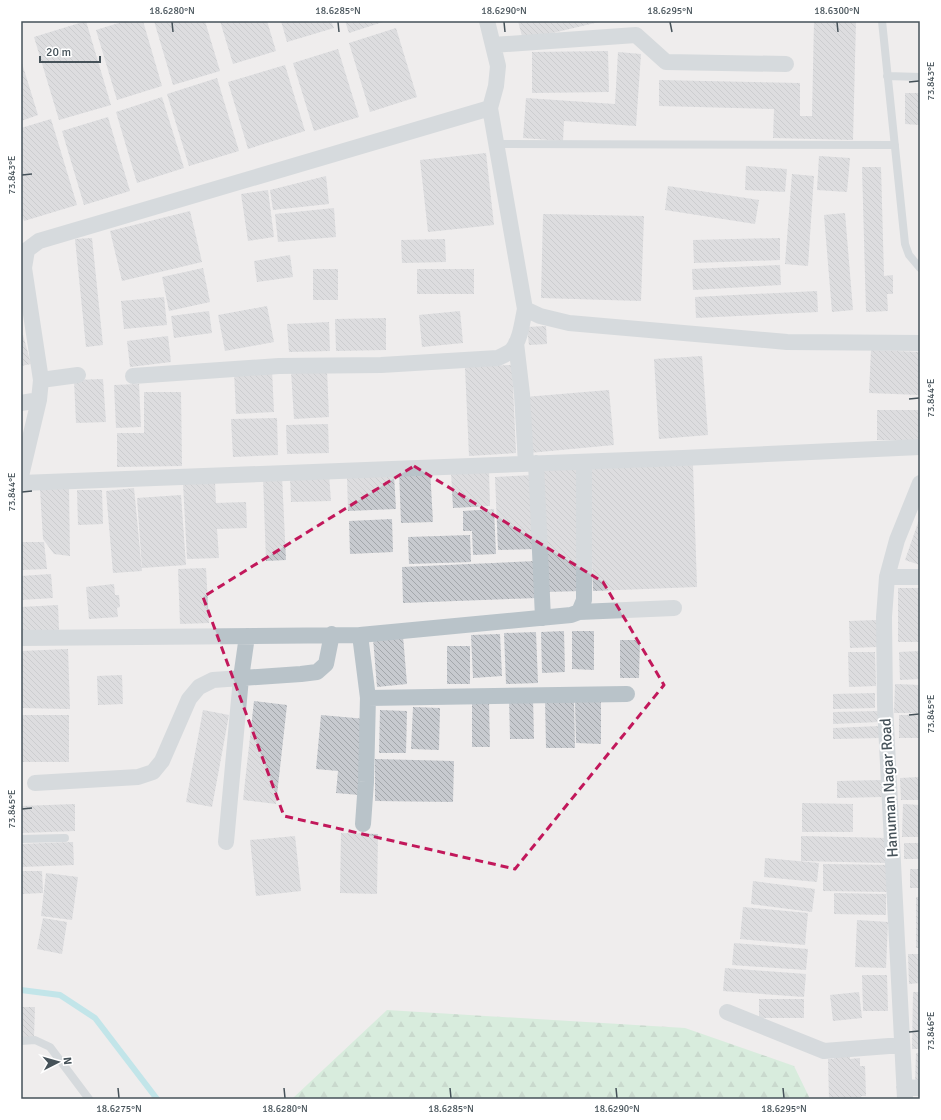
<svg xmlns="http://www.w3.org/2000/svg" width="941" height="1120" viewBox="0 0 941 1120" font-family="Signika,sans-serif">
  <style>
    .forest { fill: url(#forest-firs) }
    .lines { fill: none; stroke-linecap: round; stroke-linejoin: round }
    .stream { stroke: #8ddbe5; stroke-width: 6 }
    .building { fill: url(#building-back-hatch) }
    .service { stroke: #b9c3c9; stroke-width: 8 }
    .minor { stroke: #b9c3c9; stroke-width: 16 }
    .marked { fill: none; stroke: #c2185b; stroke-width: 3; stroke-dasharray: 8 5; stroke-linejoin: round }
    .ticks { fill: none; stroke: #465259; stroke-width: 1.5 }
    .labels { text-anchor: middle; stroke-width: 4; stroke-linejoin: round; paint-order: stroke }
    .street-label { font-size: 15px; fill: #465259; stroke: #fff }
    .neatline { fill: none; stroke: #465259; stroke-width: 1.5 }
    .ticks-label { font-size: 10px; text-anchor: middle; fill: #465259 }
  </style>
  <defs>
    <pattern id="forest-firs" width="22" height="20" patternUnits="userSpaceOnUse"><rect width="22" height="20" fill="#bdebca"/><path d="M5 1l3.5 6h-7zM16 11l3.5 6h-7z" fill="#9bc1a7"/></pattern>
    <pattern id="building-back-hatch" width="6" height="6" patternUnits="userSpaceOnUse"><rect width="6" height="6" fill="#c7cacf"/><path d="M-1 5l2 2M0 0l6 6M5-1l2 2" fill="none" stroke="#a3a7ab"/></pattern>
  </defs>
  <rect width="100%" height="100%" fill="#efeded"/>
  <path class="forest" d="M387,1010L685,1028L794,1066L810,1099H292Z"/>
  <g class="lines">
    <path class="stream" d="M21,990L60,995L95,1018L157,1099"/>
  </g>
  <path class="building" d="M86,21L111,105L59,120L34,37Z
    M125,21H143L162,86L117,100L96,30Z
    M154,21H205L220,71L173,85Z
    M220,21H267L276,51L233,64Z
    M281,21H331L334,28L287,42Z
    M345,21H386L349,33Z
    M518,21H599V22L523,40Z
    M814,21H856L853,140L773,138L774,109L659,106V80L800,83V116H812Z
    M396,28L417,97L370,112L349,43Z
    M338,49L359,117L314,131L293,63Z
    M608,51L609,92L532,93V52Z
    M618,52L641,54L636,126L564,121L563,141L523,138L526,98L615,104Z
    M21,60L38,115L21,121Z
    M285,65L305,131L248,149L228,82Z
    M217,78L239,151L189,166L167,94Z
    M905,93H920V125L905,124Z
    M162,97L184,168L137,183L116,112Z
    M108,117L130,191L84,205L62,131Z
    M51,119L77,205L24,221L21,212V128Z
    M486,153L494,225L428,232L420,160Z
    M819,156L850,158L847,192L817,190Z
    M746,166L787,169L785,192L745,190Z
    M862,167H881L884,276L893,275V294H887L888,311L866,312Z
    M792,174L814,176L808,266L785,264Z
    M326,176L329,204L273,210L270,190Z
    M668,186L759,200L755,224L665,210Z
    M268,190L274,237L248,241L241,194Z
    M334,208L336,237L278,242L275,214Z
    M190,211L202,262L122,281L110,231Z
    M845,213L853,310L832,312L824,215Z
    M543,214L644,216L641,301L541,298Z
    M92,238L103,345L86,347L75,239Z
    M780,238V260L694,263L693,240Z
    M445,239L446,262L402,263L401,240Z
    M290,255L293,277L257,282L254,261Z
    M780,265L781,285L693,290L692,269Z
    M203,268L210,302L169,311L162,277Z
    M313,269H338V300H313Z
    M417,269H474V294H417Z
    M817,291L818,312L696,318L695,297Z
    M164,297L167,325L124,329L121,301Z
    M267,306L274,342L225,351L218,315Z
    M209,311L212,333L174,338L171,316Z
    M460,311L463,343L422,347L419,315Z
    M386,318V350L336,351L335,319Z
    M329,322L330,351L289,352L287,324Z
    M546,326L547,344L529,345L527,327Z
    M23,335L31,364L21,366V336Z
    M168,336L171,362L130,367L127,341Z
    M871,350L920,352V395L869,393Z
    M702,356L708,435L659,439L654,359Z
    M512,365L516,453L469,456L465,367Z
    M272,370L274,412L236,414L234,371Z
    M327,370L329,417L294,419L291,371Z
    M103,379L106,422L76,423L74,380Z
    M139,384L141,427L116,428L114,385Z
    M609,390L614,445L529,453L525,397Z
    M144,392H181L182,466L117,467V433H144Z
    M877,410H920V440H877Z
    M277,418L278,455L233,457L231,419Z
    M328,424L329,453L287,454L286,425Z
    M693,465L697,587L593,591L589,469Z
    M430,469L433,522L401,523L399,470Z
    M580,469L582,591L545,592L542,470Z
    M489,471L490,506L453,508L451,472Z
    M329,475L331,501L291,502L290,477Z
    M394,475L396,509L348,511L347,476Z
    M534,475L537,549L498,550L495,477Z
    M282,476L286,560L266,561L263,477Z
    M215,482L216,503L246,502L247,528L217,529L219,558L187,559L183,483Z
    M69,488L70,556L54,554L43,539L40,489Z
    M134,488L142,571L113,573L106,491Z
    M77,490H102L103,524L78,525Z
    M181,495L186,565L142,568L137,498Z
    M494,509L496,554L473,555L472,531H463V511Z
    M920,517V565L905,560Z
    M392,519L393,552L350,554L349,521Z
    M470,535L471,562L409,564L408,537Z
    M21,542H44L47,569L21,570Z
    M536,561L538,598L403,603L402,567Z
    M206,568L209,623L180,624L178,569Z
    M51,574L53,598L21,600V576Z
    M114,584L115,595H119L120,607L117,608L118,617L89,619L86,587Z
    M898,588H920V642H898Z
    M58,605L59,630L21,632V607Z
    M877,620L878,647L850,648L849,621Z
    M564,631L565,672L542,673L541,632Z
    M572,631H594V670L572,669Z
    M536,632L538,683L506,684L504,633Z
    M500,634L502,676L473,678L471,635Z
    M403,636L407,684L377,687L373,638Z
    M620,640H640L639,678H620Z
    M447,646H470V684H447Z
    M68,649L70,709L21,708V651Z
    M920,651V679L900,680L899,652Z
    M848,652H875L876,686L849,687Z
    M122,675L123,704L98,705L97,676Z
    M895,684L920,685V713H894Z
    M875,693V708L833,709V694Z
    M533,697L534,739H510L509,698Z
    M545,698H574L575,748H546Z
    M254,701L287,705L276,804L243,800Z
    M575,701H601V744L576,743Z
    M472,702H489L490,747H472Z
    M413,707L440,708L439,750L411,749Z
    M203,710L229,715L212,807L186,802Z
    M380,710L407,711L406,753H379Z
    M879,711V722L833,724V712Z
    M21,715H69V762H21Z
    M321,715L366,719L359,795L336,793L338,771L316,769Z
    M899,715H920V738H899Z
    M880,726V738L833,739V728Z
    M375,759L454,761L453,802L375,801Z
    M920,777V800H901L900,778Z
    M882,780L883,797L837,798V781Z
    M802,803L853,804V832H802Z
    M75,804V831L21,833V806Z
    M903,804L920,805V837H902Z
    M341,833L378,834L377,894L340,893Z
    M295,836L301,891L256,896L250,840Z
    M801,836L888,838L887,863L801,861Z
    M73,842L74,865L21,867V844Z
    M904,843H920V859H904Z
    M765,858L819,863L817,882L764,877Z
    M823,864L891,865L890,892L823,891Z
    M910,869H920V888H910Z
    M21,871H42L43,893L21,894Z
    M46,873L78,877L72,920L41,916Z
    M753,881L815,889L812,912L751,904Z
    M834,893L886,894V915L834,914Z
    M916,897H920V948H916Z
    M743,907L808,913L805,945L740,939Z
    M43,918L67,922L62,954L37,949Z
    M857,920L888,922L886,968L855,967Z
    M734,943L808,949L806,970L732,965Z
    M908,954H920V983L909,984Z
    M725,968L806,974L804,997L723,991Z
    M862,975H887L888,1011H863Z
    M859,992L862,1018L833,1021L830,995Z
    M913,992H920V1049H912Z
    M759,999H804V1018H759Z
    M21,1007H35L34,1037H21Z
    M916,1053H920V1085H915Z
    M850,1054V1059L860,1058V1066H865L866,1096H861L862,1099H829L828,1059H834V1055Z"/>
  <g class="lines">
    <path class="service" d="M882,21L905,244L909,255L920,268
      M887,76L920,77
      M496,144L895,145
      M21,839L65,838
      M21,1041L35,1040L50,1047L89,1099"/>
    <path class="minor" d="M487,21L498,66L496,86L490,108L525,309
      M493,45L636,35L666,62L786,64
      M21,252L27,250L39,241L490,108
      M516,343L522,394L526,464
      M133,376L279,366L381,365L498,358C502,356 509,353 512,350C521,339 522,322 525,309L540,316L569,323L787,342L920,343
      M41,380L78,375
      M21,403L39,400
      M536,463L543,618
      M21,476L39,400L41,380L24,268L27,250
      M21,483L683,458L920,447
      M887,577H920
      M579,612L674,608
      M360,635L368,698L627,694
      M21,638L360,635L571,615L579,612L584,600V462
      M35,783L138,777L153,772L162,761L189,699L199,687L213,680L301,674L317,672L326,664L332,634
      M363,824L366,782L368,696
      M226,842L241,678L247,636
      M727,1012L824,1051L902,1045
      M904,1087L920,1088
      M905,1099L885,705L884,617L887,577L897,540L920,483"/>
  </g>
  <path d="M0 0H941V1120H0ZM414,466L603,582L664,685L515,869L284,816L203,597Z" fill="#efeded" fill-opacity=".55" fill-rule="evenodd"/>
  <path class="marked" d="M414,466L603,582L664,685L515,869L284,816L203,597Z"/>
  <path class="ticks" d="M172,22L173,32M338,22L339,32M504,22L505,32M670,22L672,32M837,22L838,32M909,82L919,81M22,175L32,174M909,399L919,398M22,492L32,491M909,715L919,714M22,809L32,808M909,1032L919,1031M118,1088L119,1098M284,1088L285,1098M450,1088L451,1098M616,1088L617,1098M783,1088L784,1098"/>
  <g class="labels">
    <g class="street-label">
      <text transform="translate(889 788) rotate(-93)" y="5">Hanuman Nagar Road</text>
    </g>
  </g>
  <rect width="941" height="1120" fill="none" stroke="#ffffff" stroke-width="44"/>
  <g transform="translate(58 1062) rotate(84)" stroke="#ffffff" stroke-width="3" paint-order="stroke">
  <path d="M0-3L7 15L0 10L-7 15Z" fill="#465259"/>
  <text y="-6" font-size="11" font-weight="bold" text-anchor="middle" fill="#465259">N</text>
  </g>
  <path d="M40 56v6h60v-6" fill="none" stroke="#465259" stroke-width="2"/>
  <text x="46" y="56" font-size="12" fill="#465259" stroke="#ffffff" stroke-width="3" paint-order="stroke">20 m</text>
  <rect x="22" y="22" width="897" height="1076" class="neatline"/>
  <g class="ticks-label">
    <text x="172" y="14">18.6280°N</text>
    <text x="338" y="14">18.6285°N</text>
    <text x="504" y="14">18.6290°N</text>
    <text x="670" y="14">18.6295°N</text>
    <text x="837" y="14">18.6300°N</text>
    <text transform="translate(930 81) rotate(-90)" y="4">73.843°E</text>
    <text transform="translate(11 175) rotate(-90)" y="4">73.843°E</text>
    <text transform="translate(930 398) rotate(-90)" y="4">73.844°E</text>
    <text transform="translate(11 492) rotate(-90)" y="4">73.844°E</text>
    <text transform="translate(930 714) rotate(-90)" y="4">73.845°E</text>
    <text transform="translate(11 809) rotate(-90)" y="4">73.845°E</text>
    <text transform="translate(930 1031) rotate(-90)" y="4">73.846°E</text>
    <text x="119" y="1112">18.6275°N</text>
    <text x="285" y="1112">18.6280°N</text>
    <text x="451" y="1112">18.6285°N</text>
    <text x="617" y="1112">18.6290°N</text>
    <text x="784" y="1112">18.6295°N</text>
  </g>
</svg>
